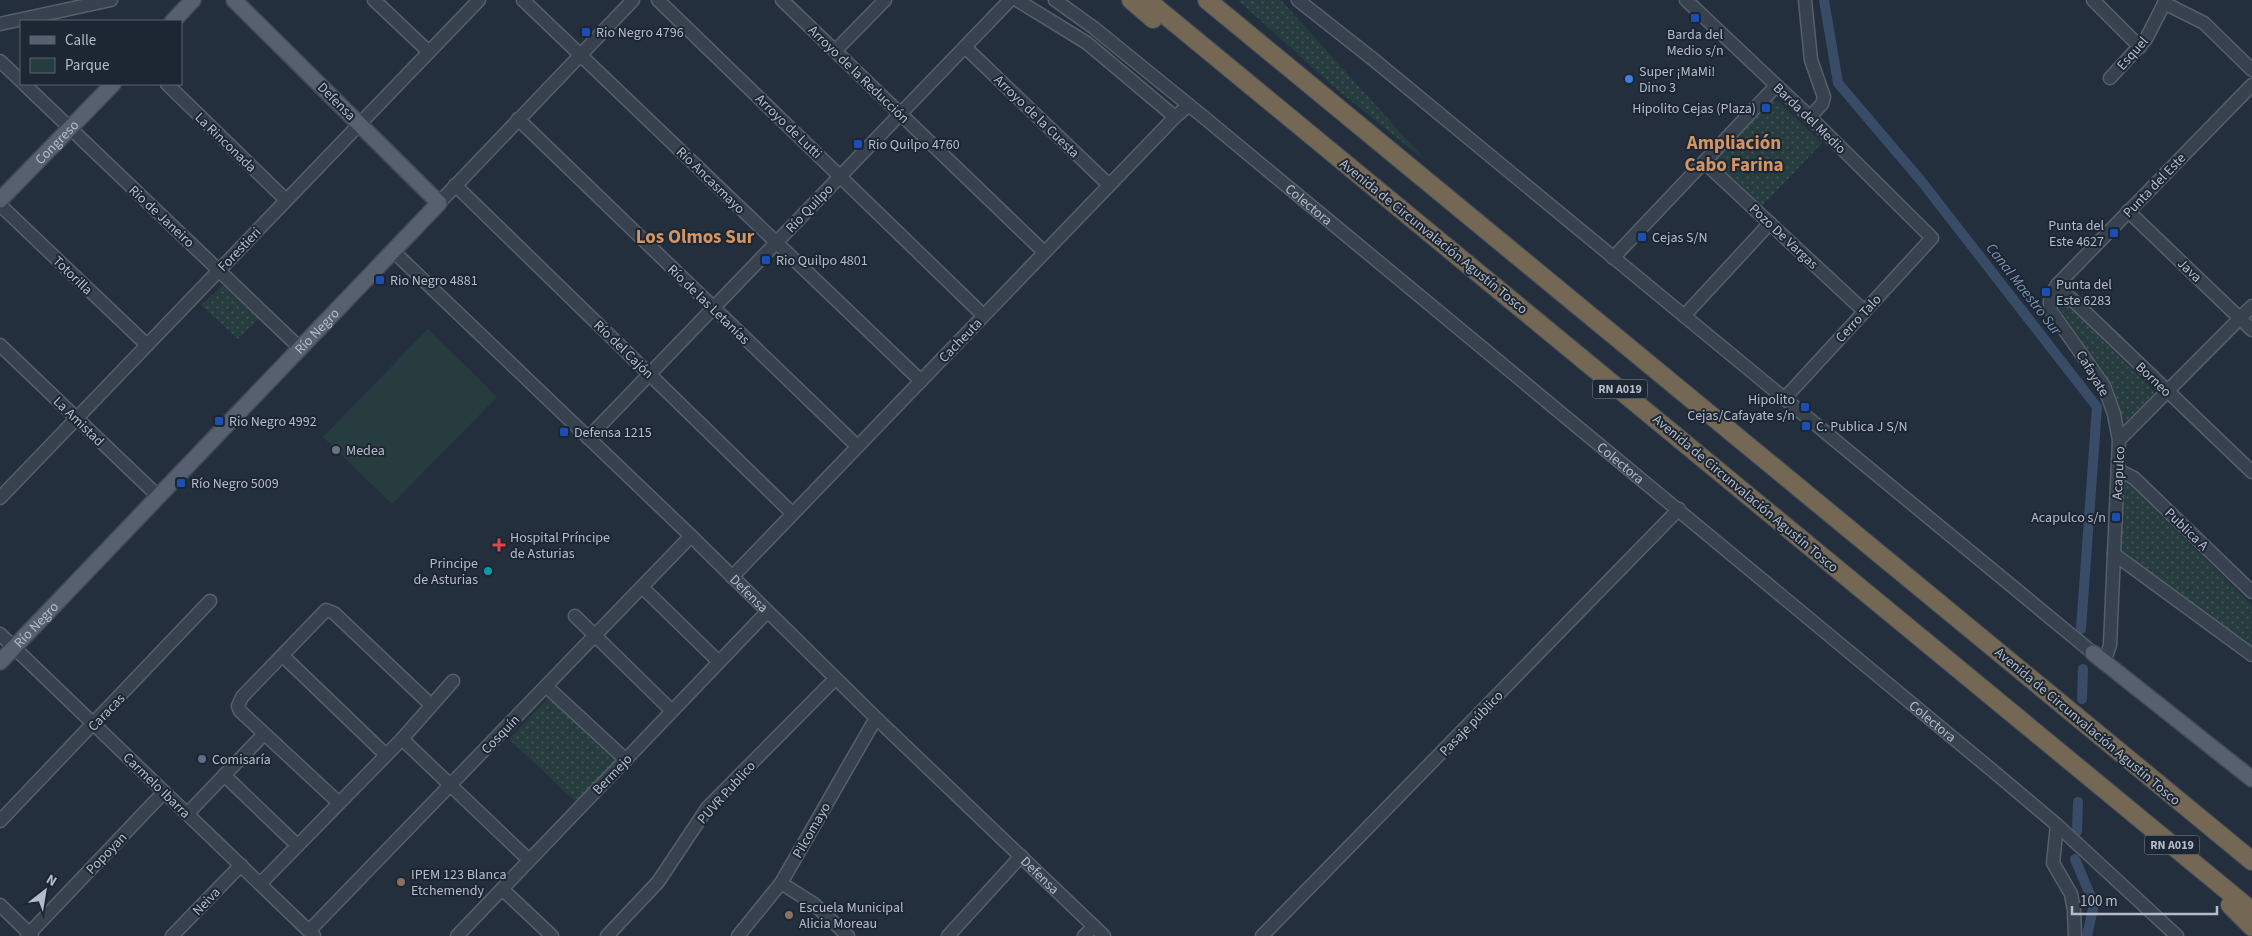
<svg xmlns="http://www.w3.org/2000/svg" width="2252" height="936" viewBox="0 0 2252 936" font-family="'Source Sans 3',sans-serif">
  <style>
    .green { fill: url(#green-dots) }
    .pitch { fill: #263c3f }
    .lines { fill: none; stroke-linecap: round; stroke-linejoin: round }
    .canal { stroke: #394c67; stroke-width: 10 }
    .minor-casing { stroke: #565f6c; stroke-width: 15 }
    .major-casing { stroke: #414a57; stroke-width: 18 }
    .highway-casing { stroke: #434c59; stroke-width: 20 }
    .minor { stroke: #38414e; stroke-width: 12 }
    .major { stroke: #56606e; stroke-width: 15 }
    .highway { stroke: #746855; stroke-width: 18 }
    .transit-dot { fill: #1a4fb4; stroke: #1d2633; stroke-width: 2 }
    .shop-dot { fill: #3f7fe0; stroke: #1d2633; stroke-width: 2 }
    .worship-dot { fill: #6b7280; stroke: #1d2633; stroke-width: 2 }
    .health-dot { fill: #e0444e; stroke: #1d2633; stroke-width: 2 }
    .culture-dot { fill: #0f9aa8; stroke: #1d2633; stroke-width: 2 }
    .service-dot { fill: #5c6f8a; stroke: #1d2633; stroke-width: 2 }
    .education-dot { fill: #8d6e63; stroke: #1d2633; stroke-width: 2 }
    .labels { text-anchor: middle; stroke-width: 4; stroke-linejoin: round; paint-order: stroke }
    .shield { fill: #1d2633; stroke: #878f9c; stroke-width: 1 }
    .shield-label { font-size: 12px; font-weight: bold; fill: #b4bcc9 }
    .poi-label { font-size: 14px; fill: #b4bcc9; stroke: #1d2633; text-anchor: start }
    .street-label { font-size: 14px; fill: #b4bcc9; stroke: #1d2633 }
    .water-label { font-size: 15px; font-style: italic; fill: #7c92b1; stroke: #1d2633 }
    .district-label { font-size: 19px; font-weight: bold; fill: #d59563; stroke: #1d2633 }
  </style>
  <defs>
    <pattern id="green-dots" width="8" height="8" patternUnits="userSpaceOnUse" patternTransform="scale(1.25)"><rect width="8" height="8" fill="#263c3f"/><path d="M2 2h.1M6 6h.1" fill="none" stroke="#435659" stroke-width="1.8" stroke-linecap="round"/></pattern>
  </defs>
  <rect width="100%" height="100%" fill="#242f3e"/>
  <path class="green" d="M1238,0H1281L1426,161L1334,87Z
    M1769,100L1779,102L1822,143L1762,206L1719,165L1716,160V154Z
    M223,285L260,317L238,339L201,305Z
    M2061,298L2154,391L2155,396L2132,422H2127C2119,417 2116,405 2112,396C2098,363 2076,333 2056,303L2057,300Z
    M2124,483L2130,484L2252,605V648L2124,552L2120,544L2121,488Z
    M552,694L621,760L578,804L509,739Z"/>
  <path class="pitch" d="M428,329L497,397L392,504L323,437Z"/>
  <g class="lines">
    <path class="canal" d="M1824,0L1838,83L1922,182L2097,407L2081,629
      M2082,699L2083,669
      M2077,831L2078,802
      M2075,859L2094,904L2087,936"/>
    <g class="minor-casing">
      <g id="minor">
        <path d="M374,0L429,52"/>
        <path d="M523,0L921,381"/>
        <path d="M658,0L983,315"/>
        <path d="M782,0L1044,252"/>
        <path d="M1017,0L1087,43L1175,117"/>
        <path id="s1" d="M1055,0L1094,28L1206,119L1993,771L2057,825L2177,936"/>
        <path d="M1298,0L1374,60L2093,653"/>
        <path d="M1686,0L1810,117L1932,238L1784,399"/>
        <path d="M1805,0L1811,60L1824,97L1822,104L1810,117"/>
        <path d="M2093,0L2140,47"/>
        <path d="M2164,3L2204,23L2252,70"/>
        <path d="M0,24L111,0"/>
        <path d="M965,47L1109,185"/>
        <path d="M835,51L885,0"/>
        <path d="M0,61L21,81"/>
        <path d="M2110,78L2146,39L2166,0"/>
        <path d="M24,84L301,349"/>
        <path d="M167,84L286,200"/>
        <path d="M518,119L857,446"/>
        <path d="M1704,162L1864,311"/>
        <path d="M455,185L792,513"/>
        <path d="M439,203L633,0"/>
        <path d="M0,205L147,345"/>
        <path d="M2128,211L2252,330"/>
        <path id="s2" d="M393,251L691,536L876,718L1104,936"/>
        <path d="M1613,258L1776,86"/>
        <path d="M2057,285L2252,472"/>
        <path d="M1684,316L1770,223"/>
        <path d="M0,345L159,497"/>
        <path d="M588,438L1010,0"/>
        <path d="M2119,440L2252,306"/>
        <path d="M2118,470L2134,478L2252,592"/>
        <path d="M0,498L479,0"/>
        <path d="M2114,554L2252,655"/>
        <path d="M732,577L1175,117L1189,105"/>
        <path d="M642,587L719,662"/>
        <path d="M575,616L672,711"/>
        <path d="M0,634L314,936"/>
        <path d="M283,656L386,755"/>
        <path d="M2104,663L2110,645L2119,440L2114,414L2104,386L2051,311C2048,300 2051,295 2057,285L2252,85"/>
        <path d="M546,686L626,760"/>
        <path d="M402,739L529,860"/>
        <path d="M224,775L297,845"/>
        <path d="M339,803L240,711L238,706L242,697L326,610L334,613L431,705"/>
        <path d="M187,814L264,734"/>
        <path d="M0,821L210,601"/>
        <path d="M2057,825L2053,863L2071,894L2074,910L2075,936"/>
        <path d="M781,883L814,904L848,936"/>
        <path d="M260,884L402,739L453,681"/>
        <path d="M502,889L552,936"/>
        <path d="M0,905L32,936"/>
        <path d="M309,931L691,536"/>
        <path d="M27,936L164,792"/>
        <path d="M172,936L241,865"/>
        <path d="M457,936L767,612"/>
        <path d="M607,936L658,882L708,807L835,679"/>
        <path d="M738,936L781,883L876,718"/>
        <path d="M948,936L1021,856"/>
        <path d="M1084,936L1094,926"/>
        <path d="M1262,936L1679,509"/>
      </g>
    </g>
    <g class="major-casing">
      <g id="major">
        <path d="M173,21L193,0"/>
        <path id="s3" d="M0,200L113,84"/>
        <path d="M2093,653L2252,779"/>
        <path id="s4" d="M0,662L439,203L234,0"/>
      </g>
    </g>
    <g class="highway-casing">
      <path id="highway" d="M1131,0L1153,19
        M1147,0L2252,911
        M1207,0L2252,861
        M2230,905L2252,927"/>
    </g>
    <use href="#minor" class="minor"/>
    <use href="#major" class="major"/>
    <use href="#highway" class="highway"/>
  </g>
  <g class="transit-dot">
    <rect x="1690" y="13" width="10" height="10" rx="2.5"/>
    <rect x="581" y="27" width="10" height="10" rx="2.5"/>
    <rect x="1761" y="103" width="10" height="10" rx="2.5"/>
    <rect x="853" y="139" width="10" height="10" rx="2.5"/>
    <rect x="2109" y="228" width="10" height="10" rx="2.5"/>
    <rect x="1637" y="232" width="10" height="10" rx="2.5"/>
    <rect x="761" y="255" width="10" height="10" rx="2.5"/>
    <rect x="375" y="275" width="10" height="10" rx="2.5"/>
    <rect x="2041" y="287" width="10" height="10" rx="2.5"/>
    <rect x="1800" y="402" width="10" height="10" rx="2.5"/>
    <rect x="214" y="416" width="10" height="10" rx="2.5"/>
    <rect x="1801" y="421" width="10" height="10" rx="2.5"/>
    <rect x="559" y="427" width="10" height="10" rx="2.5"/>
    <rect x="176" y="478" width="10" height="10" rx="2.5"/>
    <rect x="2111" y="512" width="10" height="10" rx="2.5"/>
  </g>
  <circle class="shop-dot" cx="1629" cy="79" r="5"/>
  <circle class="worship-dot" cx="336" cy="450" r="5"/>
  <path class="health-dot" d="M496.5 537.5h5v5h5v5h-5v5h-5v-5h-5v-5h5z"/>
  <circle class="culture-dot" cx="488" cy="571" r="5"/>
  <circle class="service-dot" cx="202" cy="759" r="5"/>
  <g class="education-dot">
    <circle cx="401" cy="882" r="5"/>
    <circle cx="789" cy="915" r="5"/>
  </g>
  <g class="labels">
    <g class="shield">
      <rect x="1592.5" y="379.5" width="55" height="19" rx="4"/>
      <rect x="2144.5" y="835.5" width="55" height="19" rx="4"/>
    </g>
    <g class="shield-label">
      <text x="1620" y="393">RN A019</text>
      <text x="2172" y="849">RN A019</text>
    </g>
    <g class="poi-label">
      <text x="596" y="37">Rio Negro 4796</text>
      <text x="1695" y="39" text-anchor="middle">Barda del<tspan x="1695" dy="16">Medio s/n</tspan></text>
      <text x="1639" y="76">Super ¡MaMi!<tspan x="1639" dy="16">Dino 3</tspan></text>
      <text x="1756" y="113" text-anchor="end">Hipolito Cejas (Plaza)</text>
      <text x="868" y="149">Rio Quilpo 4760</text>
      <text x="2104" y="230" text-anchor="end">Punta del<tspan x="2104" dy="16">Este 4627</tspan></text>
      <text x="1652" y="242">Cejas S/N</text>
      <text x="776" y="265">Rio Quilpo 4801</text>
      <text x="390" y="285">Rio Negro 4881</text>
      <text x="2056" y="289">Punta del<tspan x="2056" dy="16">Este 6283</tspan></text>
      <text x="1795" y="404" text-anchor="end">Hipolito<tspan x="1795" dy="16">Cejas/Cafayate s/n</tspan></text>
      <text x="229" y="426">Rio Negro 4992</text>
      <text x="1816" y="431">C. Publica J S/N</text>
      <text x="574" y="437">Defensa 1215</text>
      <text x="346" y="455">Medea</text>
      <text x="191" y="488">Río Negro 5009</text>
      <text x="2106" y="522" text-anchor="end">Acapulco s/n</text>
      <text x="510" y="542">Hospital Príncipe<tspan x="510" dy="16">de Asturias</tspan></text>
      <text x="478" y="568" text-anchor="end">Principe<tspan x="478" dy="16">de Asturias</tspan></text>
      <text x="212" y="764">Comisaría</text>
      <text x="411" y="879">IPEM 123 Blanca<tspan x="411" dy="16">Etchemendy</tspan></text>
      <text x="799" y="912">Escuela Municipal<tspan x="799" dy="16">Alicia Moreau</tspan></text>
    </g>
    <g class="street-label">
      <text transform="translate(2132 53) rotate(-49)" y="5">Esquel</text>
      <text transform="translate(859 74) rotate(44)" y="5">Arroyo de la Reducción</text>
      <text transform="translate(337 101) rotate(45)" y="5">Defensa</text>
      <text transform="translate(1037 116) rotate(44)" y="5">Arroyo de la Cuesta</text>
      <text transform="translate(1810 118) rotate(44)" y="5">Barda del Medio</text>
      <text transform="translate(789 126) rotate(44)" y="5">Arroyo de Lutti</text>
      <text dy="5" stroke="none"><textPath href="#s3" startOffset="81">Congreso</textPath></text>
      <text transform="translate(226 142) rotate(44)" y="5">La Rinconada</text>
      <text transform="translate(711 180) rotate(44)" y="5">Río Ancasmayo</text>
      <text transform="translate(2154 185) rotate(-46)" y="5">Punta del Este</text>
      <text dy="5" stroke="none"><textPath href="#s1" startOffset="326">Colectora</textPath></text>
      <text transform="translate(809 208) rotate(-46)" y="5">Río Quilpo</text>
      <text transform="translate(162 216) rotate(43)" y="5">Rio de Janeiro</text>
      <text transform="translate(1434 236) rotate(39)" y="5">Avenida de Circunvalación Agustín Tosco</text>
      <text transform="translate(1784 236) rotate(43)" y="5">Pozo De Vargas</text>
      <text transform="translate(239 249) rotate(-46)" y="5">Forestieri</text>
      <text transform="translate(2190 270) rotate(44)" y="5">Java</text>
      <text transform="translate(73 275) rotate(44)" y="5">Totorilla</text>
      <text transform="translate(709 304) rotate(44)" y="5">Río de las Letanías</text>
      <text transform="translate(1858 318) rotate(-47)" y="5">Cerro Talo</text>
      <text dy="5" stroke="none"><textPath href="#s4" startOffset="458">Río Negro</textPath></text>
      <text transform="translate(960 340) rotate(-46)" y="5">Cacheuta</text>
      <text transform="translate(624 349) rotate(44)" y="5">Río del Cajón</text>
      <text transform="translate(2093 373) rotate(59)" y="5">Cafayate</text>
      <text transform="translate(2154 379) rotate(44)" y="5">Borneo</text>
      <text transform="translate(79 421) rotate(44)" y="5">La Amistad</text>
      <text dy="5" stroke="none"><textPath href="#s1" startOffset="731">Colectora</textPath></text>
      <text transform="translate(2118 473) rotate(-87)" y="5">Acapulco</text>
      <text transform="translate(1746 493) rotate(40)" y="5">Avenida de Circunvalación Agustín Tosco</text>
      <text transform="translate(2187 529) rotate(44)" y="5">Publica A</text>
      <text dy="5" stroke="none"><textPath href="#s2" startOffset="494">Defensa</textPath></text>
      <text dy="5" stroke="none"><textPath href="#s4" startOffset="52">Río Negro</textPath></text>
      <text transform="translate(106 712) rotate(-46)" y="5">Caracas</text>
      <text dy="5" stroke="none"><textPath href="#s1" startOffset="1136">Colectora</textPath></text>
      <text transform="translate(1471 723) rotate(-46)" y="5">Pasaje público</text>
      <text transform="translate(2088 726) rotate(40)" y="5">Avenida de Circunvalación Agustín Tosco</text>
      <text transform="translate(500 734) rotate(-46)" y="5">Cosquín</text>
      <text transform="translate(612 774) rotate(-46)" y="5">Bermejo</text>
      <text transform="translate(157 785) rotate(44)" y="5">Carmelo Ibarra</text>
      <text transform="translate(726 792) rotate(-48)" y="5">PUVR Publico</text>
      <text transform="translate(811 830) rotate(-60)" y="5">Pilcomayo</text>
      <text transform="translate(106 853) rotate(-46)" y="5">Popoyan</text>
      <text dy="5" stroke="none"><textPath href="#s2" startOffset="899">Defensa</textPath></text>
      <text transform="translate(206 901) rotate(-46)" y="5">Neiva</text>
    </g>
    <g class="water-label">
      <text transform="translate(2024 289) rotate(52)" y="5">Canal Maestro Sur</text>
    </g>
    <g class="district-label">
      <text x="1734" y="149">Ampliación<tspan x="1734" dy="22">Cabo Farina</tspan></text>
      <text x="695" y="243">Los Olmos Sur</text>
    </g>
  </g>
  <rect x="20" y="20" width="162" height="65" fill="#1d2633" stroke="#59626f"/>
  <rect x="30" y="36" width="25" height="8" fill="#56606e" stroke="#59626f"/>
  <text x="65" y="45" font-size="15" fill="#b4bcc9">Calle</text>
  <rect x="30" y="58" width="25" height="15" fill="#263c3f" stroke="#59626f"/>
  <text x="65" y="70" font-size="15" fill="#b4bcc9">Parque</text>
  <g transform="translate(45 891) rotate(31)" stroke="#1d2633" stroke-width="4" paint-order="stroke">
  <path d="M0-4L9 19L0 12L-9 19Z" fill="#b4bcc9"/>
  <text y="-8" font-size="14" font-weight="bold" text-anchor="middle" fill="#b4bcc9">N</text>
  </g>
  <path d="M2072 906v8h145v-8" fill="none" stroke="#b4bcc9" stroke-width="2.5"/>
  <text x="2080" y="906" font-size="15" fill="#b4bcc9" stroke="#1d2633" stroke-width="4" paint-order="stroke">100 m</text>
</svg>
